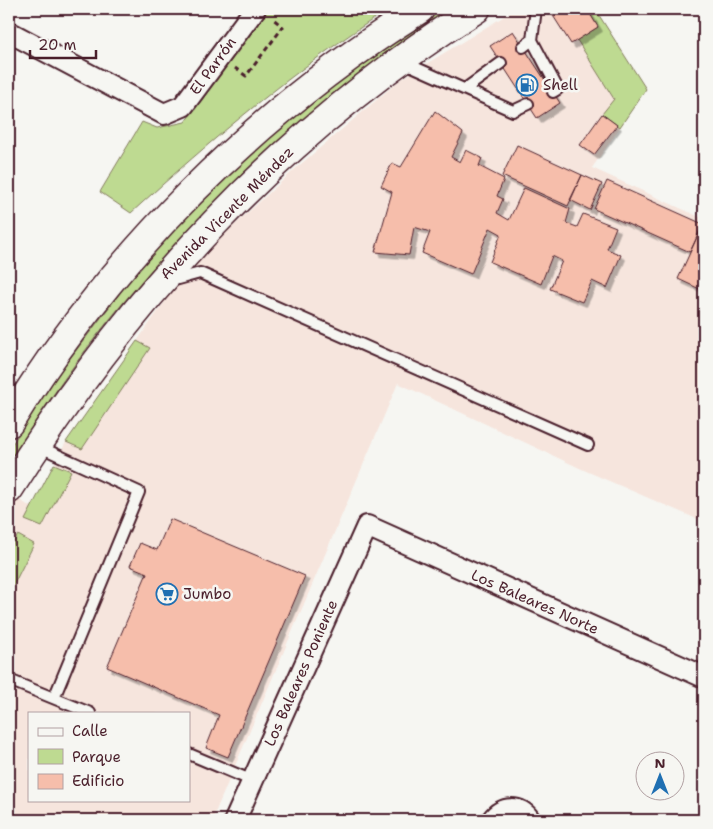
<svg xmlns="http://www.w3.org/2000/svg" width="713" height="829" viewBox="0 0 713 829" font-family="'Shantell Sans',sans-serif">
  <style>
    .built { fill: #f6e5dd; fill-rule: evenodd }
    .green { fill: #beda91; stroke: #847c5e }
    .building { fill: #f6beab; stroke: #4a1f2b; filter: url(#shadow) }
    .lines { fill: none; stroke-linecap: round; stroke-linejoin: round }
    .service-casing { stroke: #4a1f2b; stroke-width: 14 }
    .minor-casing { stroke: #4a1f2b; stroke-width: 24 }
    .secondary-casing { stroke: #4a1f2b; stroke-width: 31 }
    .path { stroke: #4a1f2b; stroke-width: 3; stroke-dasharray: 5 4; stroke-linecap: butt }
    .service { stroke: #f6f6f2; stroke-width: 10 }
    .minor { stroke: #f6f6f2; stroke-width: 20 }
    .secondary { stroke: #f6f6f2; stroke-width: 28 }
    .labels { text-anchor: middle; stroke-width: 5; stroke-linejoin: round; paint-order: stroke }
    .street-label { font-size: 15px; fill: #4a1f2b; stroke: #f6f6f2 }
    .poi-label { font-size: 15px; fill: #4a1f2b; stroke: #f6f6f2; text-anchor: start }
  </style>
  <defs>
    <filter id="shadow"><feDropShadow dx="4.5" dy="4.5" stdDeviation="0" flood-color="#0004"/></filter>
  </defs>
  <rect width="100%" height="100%" fill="#f6f6f2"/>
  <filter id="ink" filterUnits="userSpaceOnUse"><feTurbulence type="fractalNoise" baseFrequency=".02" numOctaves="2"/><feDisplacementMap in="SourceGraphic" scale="10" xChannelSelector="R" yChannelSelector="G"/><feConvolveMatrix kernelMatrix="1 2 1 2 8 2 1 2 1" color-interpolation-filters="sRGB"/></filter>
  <g filter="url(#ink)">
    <path class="built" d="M516,9H595L646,89L592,168L704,219V522L586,471L398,383L212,820H9V493L32,508L66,442L173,290L200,257L295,169L400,80ZM29,713H189V800H29Z"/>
    <path class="green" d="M272,9H389C296,68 212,139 131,213L100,192L142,122L157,128L185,122L266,11Z
      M436,9H455C397,51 337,91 282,138C256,159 232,184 208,209C133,286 63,371 9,465V449L55,378L136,272L181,223L278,128Z
      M587,9H595L646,89L620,127L602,114L614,99L577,40L598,27Z
      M137,341L150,348L82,449L66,442Z
      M54,464L71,471L42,527L25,520Z
      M18,535L34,544L9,594V549Z"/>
    <path class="building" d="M559,9H587L598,27L571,44L552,14Z
      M513,31L560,103L537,118L490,46Z
      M435,111L463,133L451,157L460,162L466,150L482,158L479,166L504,179L497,196L503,199L497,213L509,220L524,188L570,209L566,223L577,227L583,214L616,227L607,249L621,255L607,288L592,281L582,302L550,289L562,261L552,256L541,284L490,262L501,234L490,228L471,274L422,253L430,232L414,227L409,255L375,252L392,192L381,186L392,163L401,167Z
      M602,114L617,125L594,155L580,145Z
      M517,145L582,175L568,206L502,176Z
      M582,175L602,184L590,210L570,200Z
      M607,181L703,224L690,252L594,209Z
      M703,224H704V291L678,279Z
      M170,519L305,576L228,757L206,748L219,715L107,667L147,573L130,566L140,543L157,550Z"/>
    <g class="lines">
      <g class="service-casing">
        <path id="service" d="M532,40L558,89L553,92
          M523,47L532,40L536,9
          M403,62L513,111L528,104
          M465,89L501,63
          M171,281L200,273L588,445
          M38,446L139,492L54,698
          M9,680L90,713
          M189,754L253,781"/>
      </g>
      <g class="minor-casing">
        <path id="minor" d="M9,32L164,114L183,106L255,9
          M235,820L367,526L704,677
          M492,820C502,806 520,805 530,820"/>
      </g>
      <g class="secondary-casing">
        <path id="secondary" d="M9,423C111,256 255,113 420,9
          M9,489C131,295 281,132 476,9"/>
      </g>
      <path class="path" d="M235,68L246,76L283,27L272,18"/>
      <use href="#service" class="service"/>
      <use href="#minor" class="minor"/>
      <use href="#secondary" class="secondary"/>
    </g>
  </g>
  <defs>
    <g id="fuel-ring" transform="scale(1.125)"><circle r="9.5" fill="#f6f6f2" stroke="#1f6fb2" stroke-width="1.5"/><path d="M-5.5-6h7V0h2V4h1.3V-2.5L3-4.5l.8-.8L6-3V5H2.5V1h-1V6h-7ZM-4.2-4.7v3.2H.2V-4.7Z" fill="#1f6fb2"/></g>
    <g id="supermarket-ring" transform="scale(1.125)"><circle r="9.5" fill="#f6f6f2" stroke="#1f6fb2" stroke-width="1.5"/><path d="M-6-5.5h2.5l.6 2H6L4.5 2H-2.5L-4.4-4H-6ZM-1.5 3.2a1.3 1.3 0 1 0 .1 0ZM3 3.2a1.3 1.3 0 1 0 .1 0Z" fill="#1f6fb2"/></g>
  </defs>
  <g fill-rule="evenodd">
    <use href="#fuel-ring" x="527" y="85"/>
    <use href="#supermarket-ring" x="167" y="594"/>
  </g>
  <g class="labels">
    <g class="street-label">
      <text transform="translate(213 66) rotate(-54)" y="5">El Parrón</text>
      <text transform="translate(227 213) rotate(-45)" y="5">Avenida Vicente Méndez</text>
      <text transform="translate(535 602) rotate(24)" y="5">Los Baleares Norte</text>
      <text transform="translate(301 673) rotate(-66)" y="5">Los Baleares Poniente</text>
    </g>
    <g class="poi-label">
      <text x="543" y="90">Shell</text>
      <text x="183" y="599">Jumbo</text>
    </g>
  </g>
  <rect width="713" height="829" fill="none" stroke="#f6f6f2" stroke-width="30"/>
  <rect x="15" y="15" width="683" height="799" fill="none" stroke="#4a1f2b" stroke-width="2" filter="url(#ink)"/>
  <rect x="28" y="712" width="162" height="90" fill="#f6f6f2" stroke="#b1a0a2"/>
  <rect x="38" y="728" width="25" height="8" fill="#f6f6f2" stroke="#b1a0a2"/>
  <text x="72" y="736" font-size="15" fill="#4a1f2b">Calle</text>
  <rect x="38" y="749" width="25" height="15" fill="#beda91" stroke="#b1a0a2"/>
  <text x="72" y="762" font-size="15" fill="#4a1f2b">Parque</text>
  <rect x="38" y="774" width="25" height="15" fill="#f6beab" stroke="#b1a0a2"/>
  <text x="72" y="786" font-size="15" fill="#4a1f2b">Edificio</text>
  <g transform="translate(660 776)"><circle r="24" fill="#f6f6f2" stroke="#b1a0a2"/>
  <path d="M0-4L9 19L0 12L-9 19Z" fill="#1f6fb2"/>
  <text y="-8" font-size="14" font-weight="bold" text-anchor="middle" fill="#4a1f2b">N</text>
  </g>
  <path d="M30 50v8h66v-8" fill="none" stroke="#4a1f2b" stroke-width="2.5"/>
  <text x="38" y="50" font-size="15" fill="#4a1f2b" stroke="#f6f6f2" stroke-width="4" paint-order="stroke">20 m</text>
</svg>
